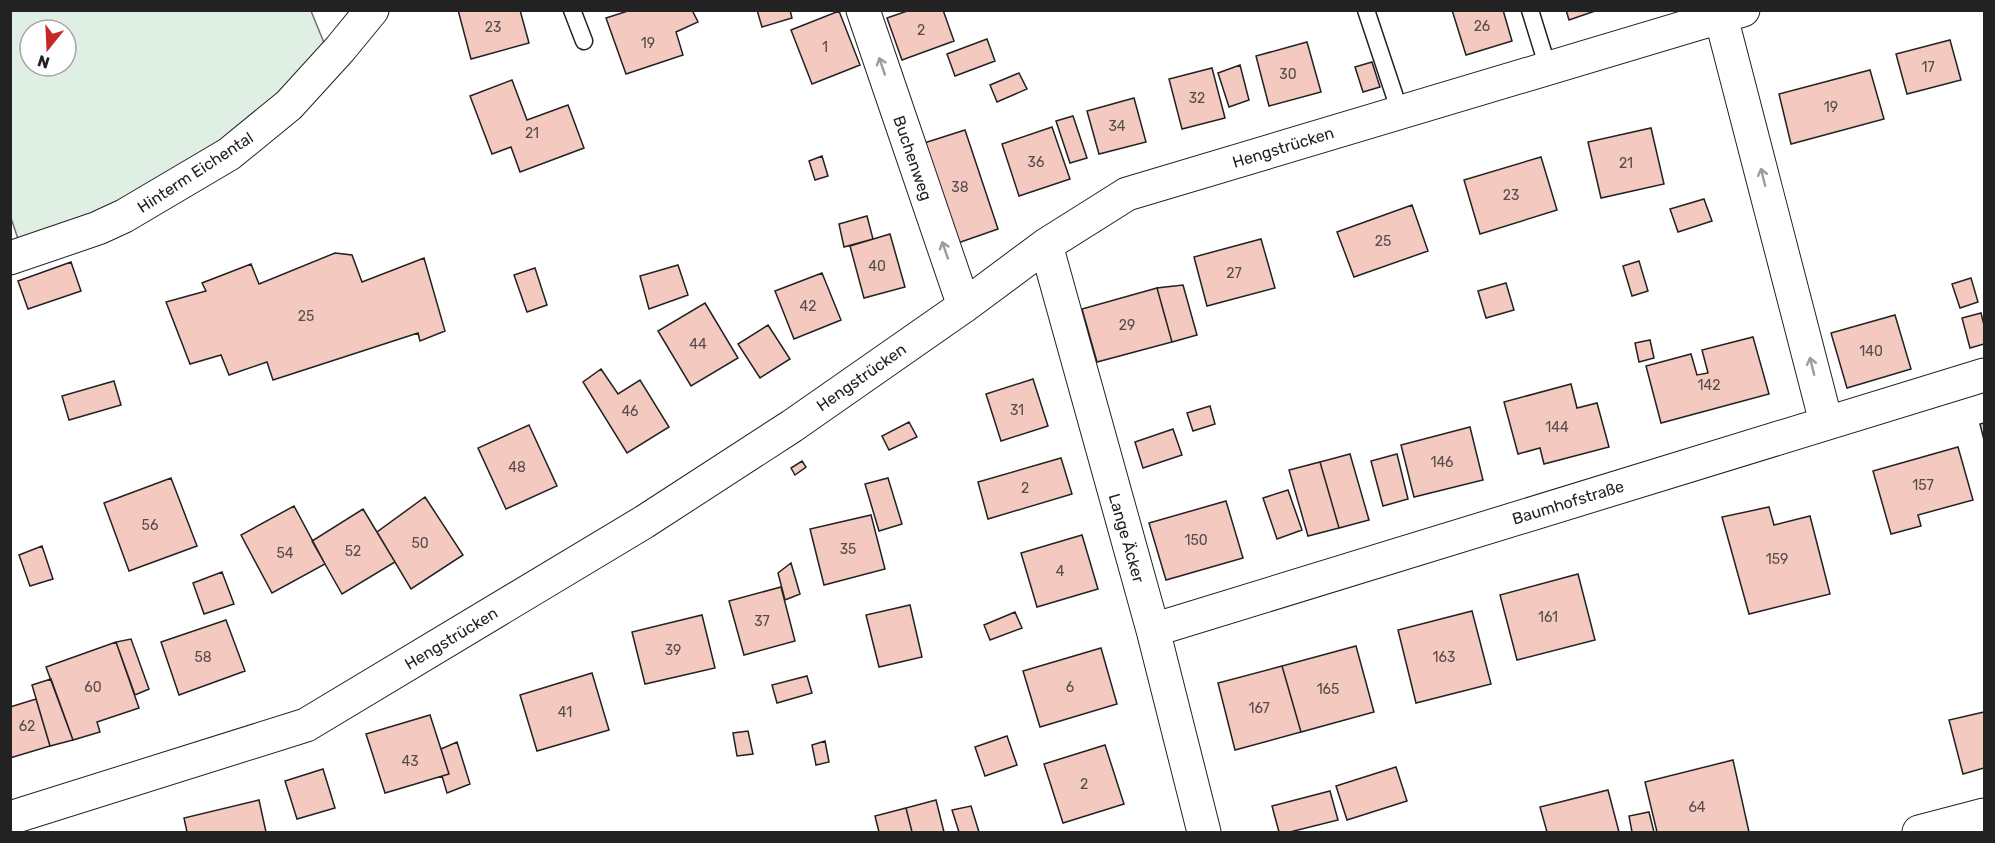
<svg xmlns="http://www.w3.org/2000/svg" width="1995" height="843" viewBox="0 0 1995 843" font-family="Rubik,sans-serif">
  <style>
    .green { fill: #e0efe3; stroke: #6f6f6f; stroke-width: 1.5; fill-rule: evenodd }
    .building { fill: #f3c9c0; stroke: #222; stroke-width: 1.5 }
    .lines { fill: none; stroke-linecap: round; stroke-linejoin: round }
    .service-casing { stroke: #222; stroke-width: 19 }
    .minor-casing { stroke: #222; stroke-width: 35 }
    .service { stroke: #fff; stroke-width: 16 }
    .minor { stroke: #fff; stroke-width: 33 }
    .oneway { stroke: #9c9c9c }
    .labels { text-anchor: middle; stroke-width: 4.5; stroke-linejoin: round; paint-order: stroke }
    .number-label { font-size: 14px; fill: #564c4a }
    .street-label { font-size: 16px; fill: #222; stroke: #fff }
  </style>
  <rect width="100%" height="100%" fill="#fff"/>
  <path class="green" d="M10,11H311L325,45L247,124L104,212L19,242L10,215ZM30,30H66V66H30Z"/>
  <path class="building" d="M458,10H520L529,43L471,59Z
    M631,10H692L698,22L676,32L683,55L626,74L606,18Z
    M757,10H790L792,18L762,27Z
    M910,10H943L954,41L902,60L887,18Z
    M1452,10H1503L1512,41L1466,55Z
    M1566,10H1598L1569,20Z
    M839,11L860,65L812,84L791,30Z
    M987,39L995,61L955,76L947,54Z
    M1950,40L1961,80L1907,94L1896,54Z
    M1307,42L1321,92L1269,106L1256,56Z
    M1372,62L1380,87L1363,92L1355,67Z
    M1240,65L1249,100L1229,107L1218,73Z
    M1212,68L1225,118L1182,129L1169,79Z
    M1870,70L1884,119L1791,144L1779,94Z
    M1019,73L1027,89L997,102L990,85Z
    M512,80L527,120L568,105L584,148L520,172L511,147L492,154L470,96Z
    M1134,98L1146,142L1099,154L1087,111Z
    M1073,116L1087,158L1070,163L1056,121Z
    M1052,127L1070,179L1019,196L1002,144Z
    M1651,128L1664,184L1601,198L1588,142Z
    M965,130L998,229L955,244L921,144Z
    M822,156L828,176L815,180L809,161Z
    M1541,157L1557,210L1480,234L1464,180Z
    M1704,199L1712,221L1678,232L1670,209Z
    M1412,205L1428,251L1354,277L1337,232Z
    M867,216L873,239L844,247L839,224Z
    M890,234L905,287L864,298L850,246Z
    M1261,239L1275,288L1207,306L1194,257Z
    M335,253L352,255L362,282L424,258L445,331L420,341L418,333L273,380L267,362L229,375L221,355L190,364L166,302L206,291L202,283L251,264L259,284Z
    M1639,261L1648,291L1632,296L1623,266Z
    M71,262L81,291L28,309L18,281Z
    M678,265L688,295L649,309L640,276Z
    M535,268L547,305L527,312L514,275Z
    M822,273L841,320L794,339L775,291Z
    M1971,278L1978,302L1960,308L1952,284Z
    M1506,283L1514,310L1486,318L1478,291Z
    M1183,285L1197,335L1172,342L1157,288Z
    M1157,288L1172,342L1097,362L1082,309Z
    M705,303L738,358L691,386L658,331Z
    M1981,313L1984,325V344L1970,348L1962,318Z
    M1895,315L1911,369L1847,388L1831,333Z
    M768,325L790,359L760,378L738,344Z
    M1753,337L1769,394L1661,423L1646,366L1691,354L1697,375L1708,373L1702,350Z
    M1650,340L1654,358L1639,362L1635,343Z
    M601,369L618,394L640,380L669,427L627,453L583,382Z
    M1033,379L1048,426L1001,441L986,394Z
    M114,381L121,405L69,420L62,396Z
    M1571,384L1577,408L1597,403L1609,447L1544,464L1540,448L1518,454L1504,402Z
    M1210,406L1215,424L1193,431L1187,413Z
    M909,422L917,437L889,450L882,436Z
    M1984,423V440L1980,424Z
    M529,425L557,486L506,509L478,448Z
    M1470,427L1483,480L1414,497L1401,445Z
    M1173,429L1182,455L1143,468L1135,442Z
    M1958,447L1973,500L1918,515L1921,526L1891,534L1873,471Z
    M1350,454L1369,520L1339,528L1320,462Z
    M1397,454L1408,499L1383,506L1371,461Z
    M1061,458L1072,494L988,519L978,482Z
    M802,461L806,467L795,475L791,468Z
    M1320,462L1339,528L1308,536L1289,470Z
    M171,478L197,546L129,571L104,503Z
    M888,478L902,524L879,531L865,484Z
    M1288,490L1302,530L1277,539L1263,498Z
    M425,497L463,555L411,589L377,532Z
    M1226,501L1243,558L1166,580L1149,523Z
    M294,506L325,564L272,593L241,535Z
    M1769,507L1774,525L1810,516L1830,594L1749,614L1722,517Z
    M363,509L395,562L342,594L312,541Z
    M871,515L885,569L824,585L810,529Z
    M1082,535L1098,589L1037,607L1021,553Z
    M42,546L53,579L30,586L19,555Z
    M791,563L800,594L785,600L778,573Z
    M222,572L234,604L204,614L193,583Z
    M1578,574L1595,640L1517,660L1500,595Z
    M781,587L795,641L744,655L729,601Z
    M910,605L922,657L879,667L866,615Z
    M1472,611L1491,684L1416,703L1398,630Z
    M1015,612L1022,628L990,640L984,625Z
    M702,615L715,668L645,684L632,632Z
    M226,620L245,671L179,695L161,642Z
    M131,639L149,689L135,695L116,642Z
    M116,642L139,708L97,722L100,732L73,740L46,667Z
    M1356,646L1374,712L1301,732L1282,666Z
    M1101,648L1117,704L1040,727L1023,671Z
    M1282,666L1301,732L1235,750L1218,683Z
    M592,673L609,730L537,751L520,695Z
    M807,676L812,693L777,703L772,685Z
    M51,679L73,740L50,746L32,685Z
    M36,699L50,746L10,758V707Z
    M1984,712V768L1963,774L1949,720Z
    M430,715L449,774L385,793L366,734Z
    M748,731L753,754L737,756L733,733Z
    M1007,736L1017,765L985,776L975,747Z
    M825,741L829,762L816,765L812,745Z
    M457,742L470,784L447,793L442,776L449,774L441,749Z
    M1105,745L1124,804L1063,823L1044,764Z
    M1733,760L1749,832H1657L1645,782Z
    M1396,767L1407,801L1347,820L1336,786Z
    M323,769L335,808L297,819L285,781Z
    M1608,790L1619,832H1547L1540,807Z
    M1330,791L1338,820L1290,832H1279L1272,806Z
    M259,800L266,832H187L184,818Z
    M936,800L944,832H912L906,808Z
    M971,806L979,832H959L952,810Z
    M906,808L912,832H879L875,816Z
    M1649,812L1654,832H1632L1629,816Z"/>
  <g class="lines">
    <g class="service-casing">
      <path id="service" d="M572,10L584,41
        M1366,10L1400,112
        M1530,10L1548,68"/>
    </g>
    <g class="minor-casing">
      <path id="minor" d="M863,10L964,306
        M1721,17L1826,422
        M1046,245L1153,630L1204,832
        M10,258L98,228L124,216L229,154L289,105L340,49L372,10
        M1153,630L1984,375
        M10,818L306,725L644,522L792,426L964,306L1046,245L1127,194L1743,10
        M1919,832L1984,815"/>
    </g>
    <use href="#service" class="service"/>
    <use href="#minor" class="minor"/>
  </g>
  <defs><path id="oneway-shaft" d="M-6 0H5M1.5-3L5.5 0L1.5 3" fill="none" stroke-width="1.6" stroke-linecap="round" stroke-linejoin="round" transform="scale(1.5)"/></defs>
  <g class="oneway">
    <use href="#oneway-shaft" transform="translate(882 66) rotate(-109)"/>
    <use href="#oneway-shaft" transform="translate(1763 177) rotate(-104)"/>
    <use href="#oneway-shaft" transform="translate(945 250) rotate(-109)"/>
    <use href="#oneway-shaft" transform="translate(1812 366) rotate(-104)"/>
  </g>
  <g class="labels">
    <g class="number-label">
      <text x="1482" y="31">26</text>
      <text x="493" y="32">23</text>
      <text x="921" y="35">2</text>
      <text x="648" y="48">19</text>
      <text x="825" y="52">1</text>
      <text x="1928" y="72">17</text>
      <text x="1288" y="79">30</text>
      <text x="1197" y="103">32</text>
      <text x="1831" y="112">19</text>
      <text x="1117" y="131">34</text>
      <text x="532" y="138">21</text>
      <text x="1036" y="167">36</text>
      <text x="1626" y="168">21</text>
      <text x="960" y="192">38</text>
      <text x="1511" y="200">23</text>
      <text x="1383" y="246">25</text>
      <text x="877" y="271">40</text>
      <text x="1234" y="278">27</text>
      <text x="808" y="311">42</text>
      <text x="306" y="321">25</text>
      <text x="1127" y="330">29</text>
      <text x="698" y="349">44</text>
      <text x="1871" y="356">140</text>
      <text x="1709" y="390">142</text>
      <text x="1017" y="415">31</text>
      <text x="630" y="416">46</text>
      <text x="1557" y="432">144</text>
      <text x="1442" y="467">146</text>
      <text x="517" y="472">48</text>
      <text x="1923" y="490">157</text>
      <text x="1025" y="493">2</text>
      <text x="150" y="530">56</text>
      <text x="1196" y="545">150</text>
      <text x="420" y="548">50</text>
      <text x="848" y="554">35</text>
      <text x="353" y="556">52</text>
      <text x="285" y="558">54</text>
      <text x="1777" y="564">159</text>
      <text x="1060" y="576">4</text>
      <text x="1548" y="622">161</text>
      <text x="762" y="626">37</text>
      <text x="673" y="655">39</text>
      <text x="203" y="662">58</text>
      <text x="1444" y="662">163</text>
      <text x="93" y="692">60</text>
      <text x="1070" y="692">6</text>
      <text x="1328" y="694">165</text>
      <text x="1259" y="713">167</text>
      <text x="565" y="717">41</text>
      <text x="27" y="731">62</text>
      <text x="410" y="766">43</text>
      <text x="1084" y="789">2</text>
      <text x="1697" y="812">64</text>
    </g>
    <g class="street-label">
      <text transform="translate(1283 147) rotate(-17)" y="6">Hengstrücken</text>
      <text transform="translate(913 158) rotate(71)" y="6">Buchenweg</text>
      <text transform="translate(195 172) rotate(-33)" y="6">Hinterm Eichental</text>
      <text transform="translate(861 377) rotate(-35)" y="6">Hengstrücken</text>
      <text transform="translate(1568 502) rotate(-17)" y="6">Baumhofstraße</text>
      <text transform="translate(1127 538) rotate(74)" y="6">Lange Äcker</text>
      <text transform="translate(451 638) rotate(-31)" y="6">Hengstrücken</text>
    </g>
  </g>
  <rect width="1995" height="843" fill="none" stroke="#222222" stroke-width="24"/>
  <g transform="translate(48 48) rotate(198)"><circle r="28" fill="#ffffff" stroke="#a7a7a7" stroke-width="1.5"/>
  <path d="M0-4.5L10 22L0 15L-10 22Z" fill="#c62828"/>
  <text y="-9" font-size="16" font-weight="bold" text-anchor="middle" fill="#222222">N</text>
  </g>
</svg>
